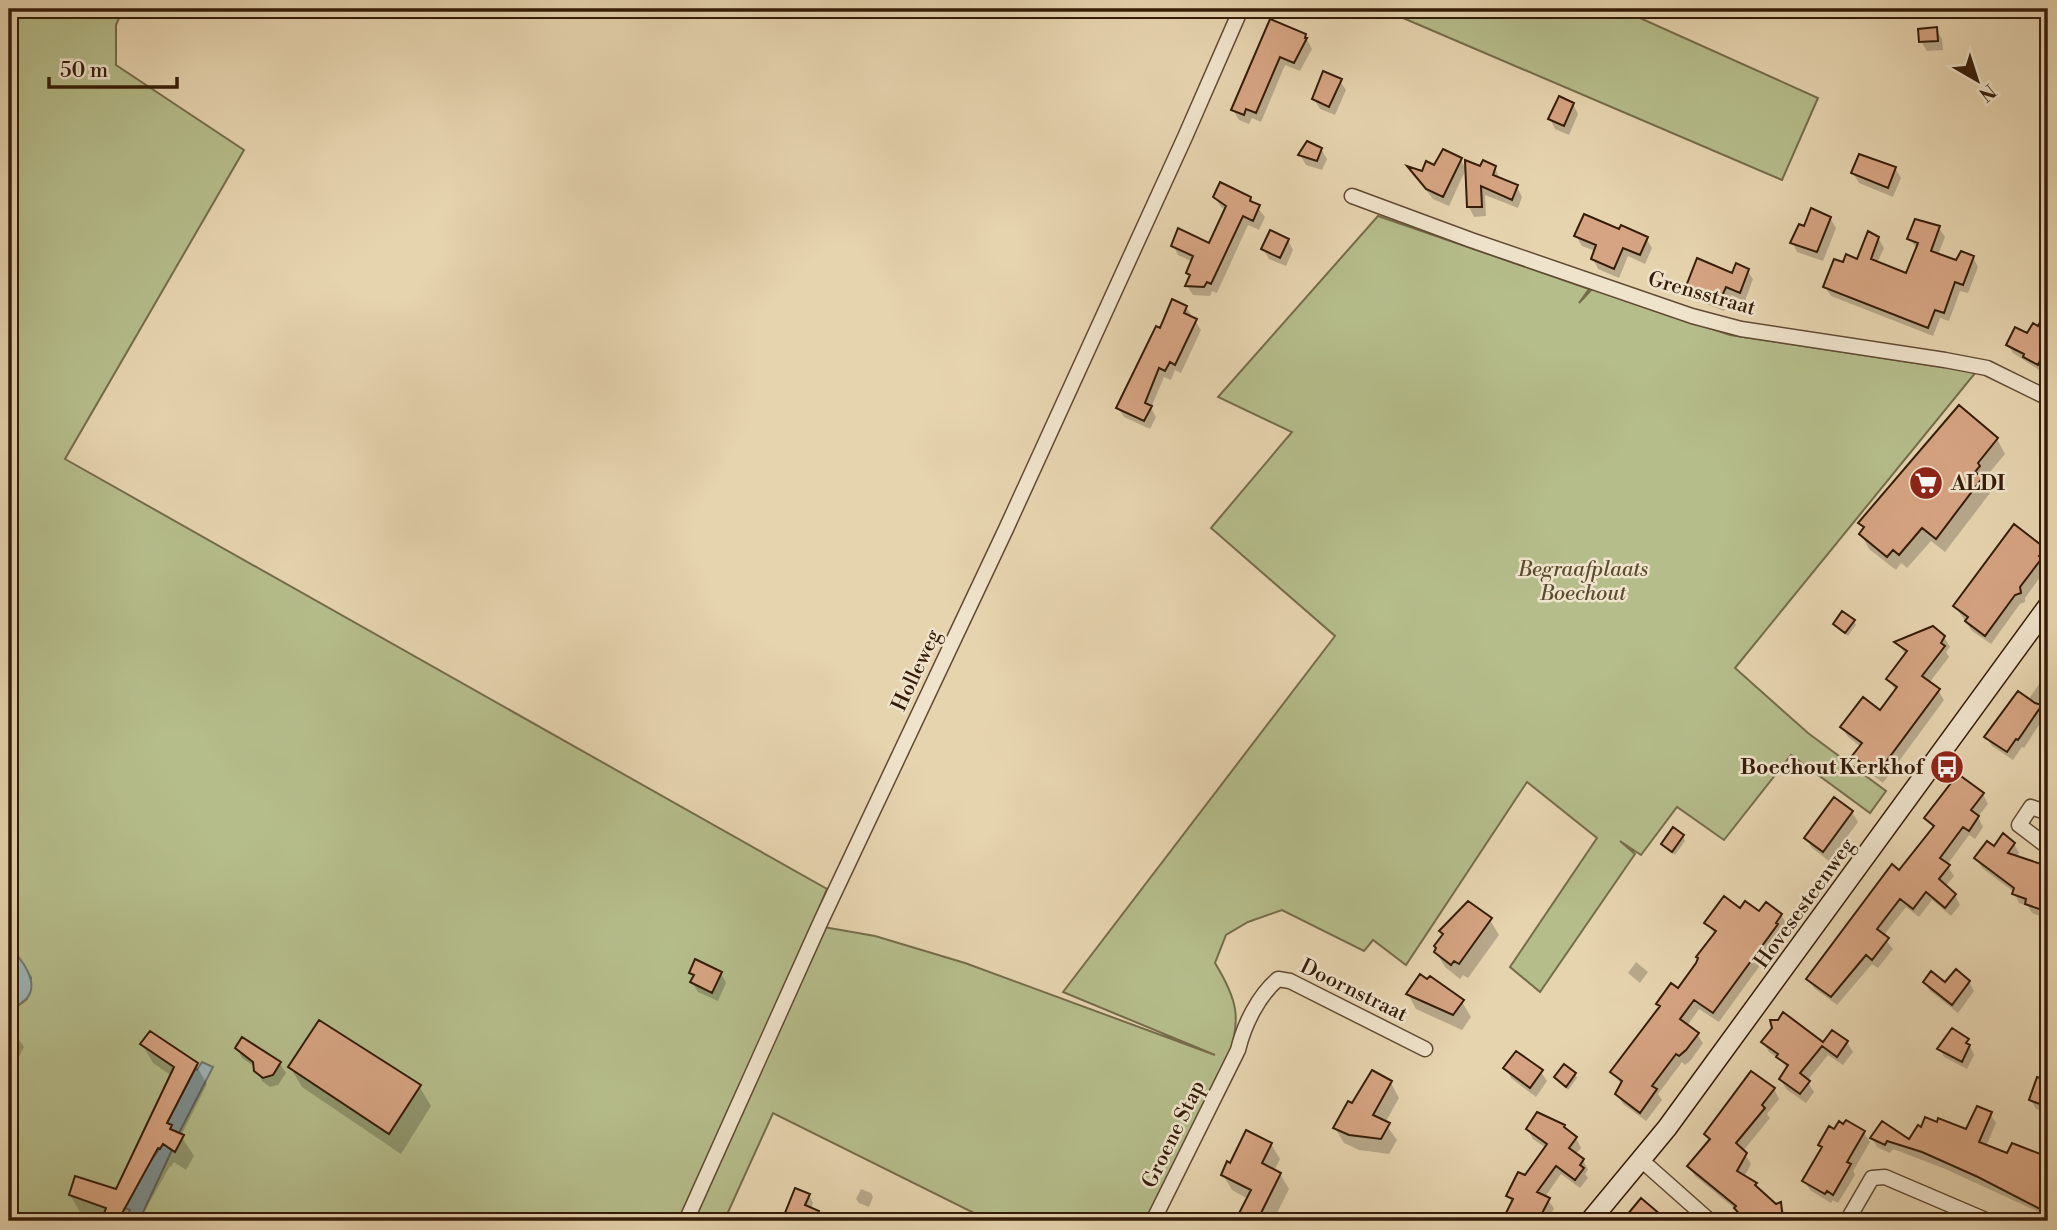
<svg xmlns="http://www.w3.org/2000/svg" width="2057" height="1230" viewBox="0 0 2057 1230" font-family="'Libre Bodoni',serif">
  <style>
    .green { fill: #b5bd8b; stroke: #756c4a; stroke-width: 2 }
    .water { fill: #9cb5b7; stroke: #737871; stroke-width: 2 }
    .shadow { fill: #0003 }
    .building { fill: #d6a482; stroke: #351c08; stroke-width: 2 }
    .lines { fill: none; stroke-linecap: round; stroke-linejoin: round }
    .street-casing { stroke: #614a32; stroke-width: 17 }
    .secondary-casing { stroke: #351c08; stroke-width: 22 }
    .street { stroke: #efe3cb; stroke-width: 14 }
    .secondary { stroke: #efe3cb; stroke-width: 19 }
    .labels { text-anchor: middle; stroke-width: 5; stroke-linejoin: round; paint-order: stroke }
    .street-label { font-size: 21px; fill: #351c08; stroke: #efe3cb }
    .poi-label { font-size: 21px; font-weight: bold; fill: #351c08; stroke: #efe3cb; text-anchor: start }
    .park-label { font-size: 21px; font-style: italic; fill: #5b4c2f; stroke: #efe3cb }
  </style>
  <rect width="100%" height="100%" fill="#e6d4af"/>
  <filter id="stains"><feTurbulence type="fractalNoise" baseFrequency=".00286" numOctaves="4"/><feColorMatrix values="0 0 0 0 .2 0 0 0 0 .09 0 0 0 0 .02 0 0 0 .5 -.17"/></filter>
  <radialGradient id="worn" r=".72"><stop offset=".6" stop-color="#630" stop-opacity="0"/><stop offset="1" stop-color="#630" stop-opacity=".3"/></radialGradient>
  <path class="green" d="M9,9H123L116,25V65L244,150L65,459L827,889L812,925L875,936L965,963L1215,1055L1063,992L1335,636L1211,528L1292,432L1218,397L1378,216L1589,289L1579,303L1593,288L1730,335L1976,372L1735,668L1808,733L1886,791L1870,813L1791,755L1724,840L1677,807L1641,855L1620,841L1635,854L1540,992L1510,967L1597,838L1527,782L1406,965L1373,940L1364,951L1282,910L1248,922L1226,935L1215,963C1237,999 1242,1018 1228,1059L1148,1221H990L773,1113L724,1221H9V1013L27,999L31,978L22,963L9,948Z
    M1382,9H1620L1818,98L1782,180Z"/>
  <path class="water" d="M9,948C21,957 40,983 27,998C22,1003 14,1008 9,1013Z
    M202,1062L213,1067L179,1133L170,1129L171,1125L167,1123L195,1069L197,1070Z
    M163,1144L172,1150L139,1221H119L121,1217L126,1219L130,1210L125,1208L149,1163Z"/>
  <path class="shadow" d="M1271,21L1305,36L1312,49L1300,71L1285,65L1261,122L1252,118L1249,124L1239,120L1233,110Z
    M1936,29L1942,39L1943,50L1927,51L1921,41Z
    M1340,81L1346,90L1335,115L1320,109L1314,99Z
    M1573,104L1578,114L1569,135L1555,129L1550,119Z
    M1321,149L1327,159L1322,170L1306,165L1300,155Z
    M1460,159L1466,169L1449,206L1433,199L1410,169L1423,173Z
    M1495,167L1500,180L1517,187L1522,197L1518,208L1485,195L1486,216L1474,217L1469,207L1481,168Z
    M1895,168L1901,178L1893,197L1859,183L1853,173Z
    M1215,197L1250,198L1265,217L1259,230L1248,225L1217,293L1212,291L1210,296L1193,295L1187,286L1191,278L1188,273L1193,262L1178,255L1173,245H1210L1226,210L1221,207Z
    M1830,218L1836,228L1823,261L1797,252L1792,242L1805,228Z
    M1939,228L1945,237L1938,255L1957,262L1973,257L1978,267L1968,293L1960,291L1949,321L1940,318L1933,336L1831,296L1825,287L1844,264L1858,261L1878,238L1884,248L1877,263L1907,275L1917,249L1909,238Z
    M1620,232L1646,238L1652,248L1645,264L1628,256L1619,278L1598,269L1593,259L1595,251L1582,246L1576,236Z
    M1288,240L1293,250L1286,266L1269,259L1263,249Z
    M1747,270L1753,279L1745,301L1731,295L1724,311L1692,298L1687,288Z
    M1186,307L1201,330L1181,373L1175,370L1171,380L1164,377L1151,408L1156,417L1150,429L1124,417L1118,408L1161,330Z
    M2043,321L2048,324V361L2042,372L2013,353L2008,345L2039,328Z
    M1997,439L2005,454L1985,478L1987,481L1985,484L1990,493L1945,552L1931,541L1907,568L1901,563L1896,570L1869,549L1861,534L1865,530L1861,523Z
    M2044,549L2048,557L2044,566L2046,569L2025,598V602L2020,604L1991,644L1972,631L1955,606Z
    M1854,621L1856,625L1848,636L1835,624Z
    M1944,637L1950,647L1946,652L1949,657L1929,683L1938,690L1944,700L1883,783L1860,766L1854,757L1861,747L1848,737L1842,727L1880,712L1896,691L1888,679L1906,655L1897,643Z
    M2048,655V674L2042,664Z
    M2039,684L2044,692L2043,719L2024,748L2022,747L2013,760L1992,746L1986,737L2028,700Z
    M2048,763V798L2040,788Z
    M1983,794L1988,804L1978,817L1983,827L1975,839L1969,835L1947,865L1954,876L1945,887L1955,895L1960,905L1951,916L1932,900L1919,917L1906,907L1883,936L1893,949L1878,968L1872,964L1837,1005L1814,988L1808,979L1900,873L1934,829L1926,818Z
    M1835,800L1852,812L1858,822L1829,861L1812,848L1806,838Z
    M1683,836L1685,841L1675,855L1663,844Z
    M2014,844L2019,853L2016,857L2045,868L2048,873V919L2032,913L2028,906L2019,903L2014,892L1982,868L1976,858L1994,848Z
    M1741,910L1781,915L1787,924L1781,932L1782,935L1719,1022L1699,1009L1687,1026L1697,1034L1703,1043L1691,1060L1685,1065L1682,1062L1658,1094L1662,1100L1646,1121L1623,1104L1617,1094L1622,1085L1612,1072L1661,1008L1658,1004L1679,990L1715,935L1707,923Z
    M1490,920L1499,935L1468,978L1463,975L1460,979L1445,967L1436,952L1444,936L1441,931Z
    M1636,962L1648,972L1640,983L1628,973Z
    M1956,972L1969,982L1974,991L1958,1013L1930,991L1925,983L1946,985Z
    M691,973H721L726,983L718,1001L698,992L692,982L694,979Z
    M1408,994L1462,1002L1471,1017L1462,1030L1416,1009Z
    M9,1025L24,1047L15,1065L9,1062Z
    M1967,1040L1974,1055L1967,1069L1944,1057L1940,1049Z
    M1763,1042L1824,1044L1847,1042L1853,1052L1843,1065L1828,1055L1807,1081L1814,1092L1806,1103L1786,1089L1781,1079L1788,1069L1779,1059L1769,1052Z
    M142,1044L196,1065L207,1084L181,1136L194,1156L186,1170L174,1162L171,1167L170,1166L139,1221H103L81,1214L70,1195L117,1191L172,1076L153,1063Z
    M237,1048L280,1064L286,1073L278,1085L270,1087L262,1081L255,1067L242,1058Z
    M290,1067L419,1086L431,1106L401,1154L302,1087Z
    M1506,1068L1541,1072L1547,1081L1536,1097L1511,1078Z
    M1575,1074L1577,1078L1568,1090L1556,1077Z
    M2038,1080L2048,1083V1114L2036,1109L2031,1100Z
    M1391,1083L1399,1098L1385,1123L1397,1140L1389,1154L1359,1150L1344,1143L1335,1128L1353,1105Z
    M1774,1089L1779,1099L1767,1114L1770,1118L1743,1151L1751,1164L1744,1177L1755,1184L1760,1192L1775,1206L1780,1204L1785,1213L1786,1221H1745L1739,1212L1695,1176L1689,1166L1710,1141L1706,1135Z
    M1990,1114L1996,1123L1986,1146L2008,1155L2043,1157L2048,1142V1219L2040,1216L2037,1211L1943,1168L1893,1149L1890,1153L1877,1147L1872,1138L1909,1142L1967,1131Z
    M1846,1123L1864,1133L1870,1142L1853,1171L1855,1175L1838,1203L1833,1200L1831,1203L1810,1190L1804,1181L1823,1150L1820,1145Z
    M1528,1130L1576,1138L1581,1148L1575,1155L1583,1160L1588,1170L1585,1174L1588,1178L1580,1188L1561,1174L1545,1197L1554,1208L1548,1221H1504L1513,1204L1508,1196L1546,1148L1533,1139Z
    M1271,1144L1280,1159L1274,1171L1280,1174L1289,1189L1273,1221H1237L1248,1199L1232,1190L1223,1175L1231,1166Z
    M861,1189L871,1193L873,1197L869,1207L859,1203L856,1199Z
    M809,1195L813,1203L811,1209L818,1213L822,1221L791,1220L787,1212Z
    M1888,1212L1910,1221H1884Z"/>
  <path class="building" d="M1270,19L1306,34L1305,38H1307L1294,63L1280,57L1256,113L1246,109L1244,115L1231,110Z
    M1937,27L1938,41L1919,42L1918,29Z
    M1323,71L1342,79L1329,107L1312,99Z
    M1559,96L1574,103L1564,126L1548,119Z
    M1307,141L1322,148L1317,161L1298,155Z
    M1443,149L1462,158L1443,197L1426,189L1407,166L1422,171L1426,161L1434,165Z
    M1859,154L1896,167L1888,188L1851,173Z
    M1465,160L1480,166L1483,160L1496,166L1493,175L1518,185L1512,200L1481,186L1482,207H1467Z
    M1220,182L1251,197L1250,201L1260,205L1253,221L1243,216L1211,284L1207,282L1204,287L1185,286L1190,275L1186,273L1193,256L1171,246L1178,228L1209,243L1226,206L1213,197Z
    M1811,208L1831,217L1817,252L1790,243L1799,224L1804,226Z
    M1584,214L1619,229L1621,225L1648,237L1640,255L1623,248L1614,269L1591,259L1596,245L1574,236Z
    M1915,219L1940,226L1931,251L1956,260L1961,251L1974,256L1963,285L1955,282L1944,313L1935,310L1928,328L1823,287L1834,259L1843,262L1846,254L1857,259L1868,231L1879,237L1871,259L1906,273L1918,243L1907,239Z
    M1270,230L1289,239L1280,258L1261,249Z
    M1697,258L1732,273L1736,263L1749,269L1740,293L1726,287L1719,303L1685,289Z
    M1172,299L1187,306L1184,313L1197,319L1175,365L1170,362L1165,371L1159,368L1145,403L1152,406L1144,421L1116,408L1156,326L1160,328Z
    M2048,307V344L2038,365L2023,357L2024,354L2006,345L2015,327L2027,333L2033,323L2038,326Z
    M1959,405L1998,438L1978,463L1980,466L1975,472L1983,477L1936,539L1922,528L1899,555L1893,550L1887,557L1859,534L1864,527L1858,523Z
    M2014,524L2045,548L2039,556L2042,558L2020,587L2021,593L2015,595L1985,636L1965,621L1968,617L1953,606Z
    M1842,611L1855,620L1845,633L1833,624Z
    M1933,626L1945,636L1941,643L1945,646L1922,676L1940,689L1877,774L1852,756L1862,743L1840,727L1863,697L1880,710L1897,687L1886,679L1907,651L1894,642Z
    M2018,691L2035,703L2042,705L2018,740L2016,739L2007,752L1984,737Z
    M1958,774L1984,793L1971,810L1979,816L1969,831L1963,827L1940,858L1950,865L1939,879L1956,894L1945,908L1926,892L1913,909L1900,899L1877,929L1889,938L1872,960L1866,955L1831,997L1806,979L1892,864L1899,870L1934,826L1924,818Z
    M1834,797L1853,811L1823,852L1804,838Z
    M1673,827L1684,835L1672,852L1661,844Z
    M2003,833L2015,843L2008,853L2047,866L2041,881L2048,883V912L2025,904L2026,899L2012,894L2014,888L1974,858L1987,841L1994,846Z
    M1724,896L1740,908L1745,901L1759,911L1766,902L1782,914L1776,923L1778,924L1713,1013L1694,1000L1680,1019L1699,1033L1686,1050L1679,1056L1676,1054L1652,1086L1657,1089L1640,1113L1615,1094L1622,1081L1610,1072L1660,1006L1656,1004L1671,983L1678,988L1696,963L1698,958L1696,957L1716,931L1704,923Z
    M1468,901L1492,918L1459,964L1454,961L1451,965L1434,952L1436,948L1434,946L1443,934L1439,931Z
    M695,959L722,972L712,993L690,982L694,975L689,973Z
    M1956,969L1970,981L1952,1005L1923,982L1931,971L1945,982Z
    M1420,974L1427,979L1430,976L1464,1000L1453,1015L1406,994Z
    M1783,1012L1823,1042L1832,1030L1848,1041L1837,1057L1822,1046L1800,1073L1810,1081L1800,1094L1779,1079L1788,1065L1776,1057L1778,1054L1761,1042L1772,1028L1770,1020H1778Z
    M319,1020L421,1085L389,1134L288,1067Z
    M1952,1028L1969,1039L1966,1043L1970,1045L1962,1062L1937,1049Z
    M150,1031L198,1063L167,1123L172,1125L170,1129L184,1135L175,1152L163,1144L160,1149L158,1148L120,1217L118,1216L115,1221H101L106,1208L69,1195L75,1176L116,1189L174,1067L140,1044Z
    M242,1037L281,1062L273,1075L263,1078L254,1071L253,1062L235,1048Z
    M1516,1051L1543,1070L1530,1088L1503,1068Z
    M1564,1064L1576,1073L1566,1087L1554,1077Z
    M1372,1070L1392,1081L1373,1115L1390,1123L1381,1139L1349,1135L1333,1128L1348,1101L1352,1103Z
    M1751,1071L1775,1088L1762,1105L1765,1108L1736,1143L1747,1153L1737,1171L1757,1183L1755,1185L1776,1204L1781,1202L1783,1221H1750L1743,1218L1734,1208L1736,1206L1687,1166L1710,1139L1704,1134Z
    M2037,1077L2048,1081V1107L2029,1100Z
    M1977,1106L1992,1112L1979,1142L2007,1153L2012,1143L2048,1157V1213L1978,1177L1922,1152L1887,1141L1885,1145L1870,1138L1882,1121L1909,1139L1918,1125L1921,1127L1925,1117L1937,1122L1938,1118L1966,1129Z
    M1537,1112L1565,1125L1564,1127L1577,1137L1569,1148L1584,1159L1580,1165L1584,1168L1575,1180L1556,1166L1537,1192L1550,1198L1538,1221H1502L1513,1199L1506,1196L1518,1172L1525,1175L1547,1144L1526,1129Z
    M1846,1120L1865,1131L1847,1162L1851,1164L1833,1195L1827,1191L1825,1194L1802,1181L1822,1147L1818,1145L1829,1126L1834,1129L1839,1121L1843,1124Z
    M1246,1130L1272,1143L1262,1163L1281,1173L1257,1221H1235L1251,1190L1221,1175L1227,1161L1230,1163Z
    M795,1188L810,1194L805,1205L819,1211L815,1221H807L785,1213Z
    M1641,1198L1668,1221H1622Z"/>
  <g class="lines">
    <g class="street-casing">
      <path id="street" d="M2041,9L2048,17
        M1352,196L1471,240L1692,316L1741,329L1945,360L1987,368L2048,398
        M2048,813L2031,807L2019,825L2048,847
        M1640,1159L1710,1221
        M686,1221L821,921L1006,529L1185,137L1241,9
        M1153,1221L1238,1050C1244,1025 1258,996 1278,979L1290,981L1425,1049
        M1847,1221L1872,1178L1885,1177L1988,1221"/>
    </g>
    <g class="secondary-casing">
      <path id="secondary" d="M1590,1221L1667,1128L2048,606"/>
    </g>
    <use href="#street" class="street"/>
    <use href="#secondary" class="secondary"/>
  </g>
  <defs>
    <g id="supermarket-disc" transform="scale(1.75)"><circle r="9.5" fill="#8f2418" stroke="#efe3cb"/><path d="M-6-5.5h2.5l.6 2H6L4.5 2H-2.5L-4.4-4H-6ZM-1.5 3.2a1.3 1.3 0 1 0 .1 0ZM3 3.2a1.3 1.3 0 1 0 .1 0Z" fill="#fff"/></g>
    <g id="bus-disc" transform="scale(1.75)"><circle r="9.5" fill="#8f2418" stroke="#efe3cb"/><path d="M-5-6H5V4H4V6H2V4H-2V6H-4V4H-5ZM-3.5-4V0h7V-4ZM-3.5 1.2v1.5H-2V1.2ZM2 1.2v1.5H3.5V1.2Z" fill="#fff"/></g>
  </defs>
  <g fill-rule="evenodd">
    <use href="#supermarket-disc" x="1926" y="483"/>
    <use href="#bus-disc" x="1947" y="767"/>
  </g>
  <g class="labels">
    <g class="street-label">
      <text transform="translate(1702 293) rotate(16)" y="7">Grensstraat</text>
      <text transform="translate(916 670) rotate(-65)" y="7">Holleweg</text>
      <text transform="translate(1804 903) rotate(-54)" y="7">Hovesesteenweg</text>
      <text transform="translate(1354 990) rotate(26)" y="7">Doornstraat</text>
      <text transform="translate(1173 1134) rotate(-64)" y="7">Groene Stap</text>
    </g>
    <g class="poi-label">
      <text x="1951" y="490">ALDI</text>
      <text x="1923" y="774" text-anchor="end">Boechout Kerkhof</text>
    </g>
    <g class="park-label">
      <text x="1583" y="576">Begraafplaats<tspan x="1583" dy="24">Boechout</tspan></text>
    </g>
  </g>
  <rect width="2057" height="1230" fill="none" stroke="#e6d4af" stroke-width="35"/>
  <rect x="10" y="10" width="2036" height="1209" fill="none" stroke="#351c08" stroke-width="3.5"/>
  <rect x="18" y="18" width="2022" height="1195" fill="none" stroke="#351c08" stroke-width="2"/>
  <g transform="translate(1977 80) rotate(141)" stroke="#efe3cb" stroke-width="5" paint-order="stroke">
  <path d="M0-5L12 26L0 18L-12 26Z" fill="#351c08"/>
  <text y="-10" font-size="19" font-weight="bold" text-anchor="middle" fill="#351c08">N</text>
  </g>
  <path d="M49 77v10h128v-10" fill="none" stroke="#351c08" stroke-width="3.5"/>
  <text x="60" y="77" font-size="21" fill="#351c08" stroke="#efe3cb" stroke-width="5" paint-order="stroke">50 m</text>
  <rect width="100%" height="100%" filter="url(#stains)"/>
  <rect width="100%" height="100%" fill="url(#worn)"/>
</svg>
